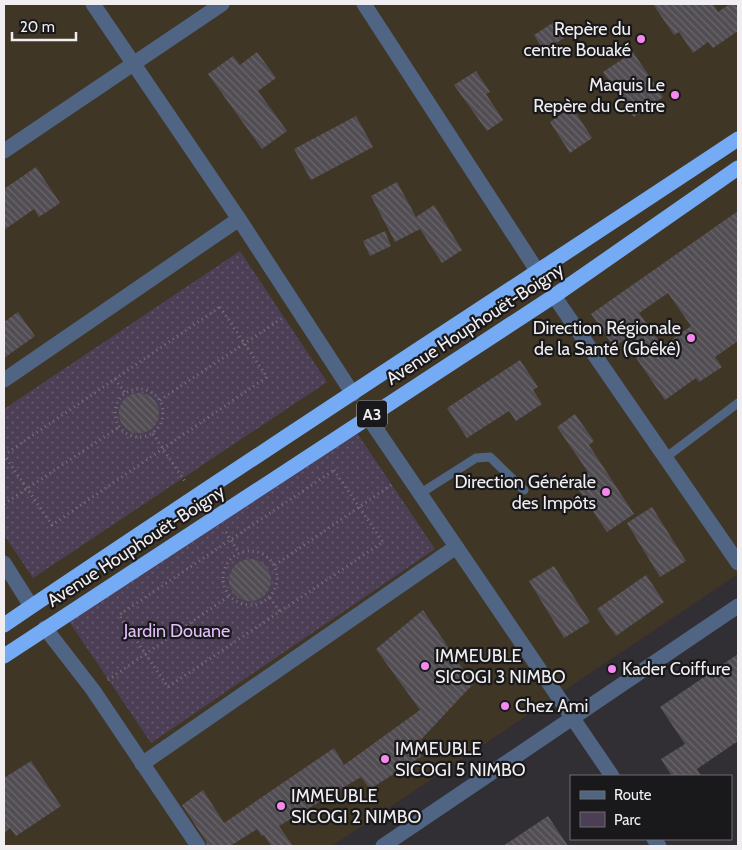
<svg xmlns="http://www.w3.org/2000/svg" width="742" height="850" viewBox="0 0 742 850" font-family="Cabin,sans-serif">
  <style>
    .commercial { fill: #403626 }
    .green { fill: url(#green-dots) }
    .building { fill: url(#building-back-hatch); fill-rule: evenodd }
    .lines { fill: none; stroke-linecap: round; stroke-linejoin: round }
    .path { stroke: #78767a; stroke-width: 3; stroke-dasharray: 1 4; stroke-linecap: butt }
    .lane { stroke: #4f6583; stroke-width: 9 }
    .street { stroke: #4f6583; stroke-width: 15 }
    .highway { stroke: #74abf4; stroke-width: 15 }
    .poi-dot { fill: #f589ef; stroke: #19181a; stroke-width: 2 }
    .labels { text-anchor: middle; stroke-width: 4.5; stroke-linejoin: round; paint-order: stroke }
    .shield { fill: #19181a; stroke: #b0aeb0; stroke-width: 1 }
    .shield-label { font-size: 16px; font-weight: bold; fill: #f0eef1 }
    .poi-label { font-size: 18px; fill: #f0eef1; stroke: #19181a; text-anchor: start }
    .street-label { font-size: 18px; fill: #f0eef1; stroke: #19181a }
    .park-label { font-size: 18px; fill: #e3befb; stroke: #19181a }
  </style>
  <defs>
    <pattern id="green-dots" width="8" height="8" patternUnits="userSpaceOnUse" patternTransform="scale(1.25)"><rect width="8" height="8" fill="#4b3e55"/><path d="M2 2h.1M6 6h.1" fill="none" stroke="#655a6e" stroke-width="1.8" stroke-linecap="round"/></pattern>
    <pattern id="building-back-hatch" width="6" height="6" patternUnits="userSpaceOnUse" patternTransform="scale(1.25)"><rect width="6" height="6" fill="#514d53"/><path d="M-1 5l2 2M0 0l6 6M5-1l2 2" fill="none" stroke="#6a676c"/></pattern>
  </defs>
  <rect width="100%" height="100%" fill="#322f34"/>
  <path class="commercial" d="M4,4H738V574L332,846H4Z"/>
  <path class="green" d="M240,251L327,382L33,578L4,535V409Z
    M349,421L435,549L151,743L64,614Z"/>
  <path class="building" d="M653,4H713L718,12L730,4H738V31L713,48L708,42L693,53L679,32L674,35Z
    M554,22L564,38L544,51L534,35Z
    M257,52L276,78L258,91L287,131L262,149L208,74L233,56L240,65Z
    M633,52L663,97L634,117L603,72Z
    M476,71L490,92L486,94L503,120L487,131L454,85Z
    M572,107L592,138L570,153L550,122Z
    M356,116L373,147L311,180L294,149Z
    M36,167L60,203L39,217L34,209L4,230V189Z
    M397,182L416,217L434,205L462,250L442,263L420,229L395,242L371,196Z
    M738,211V341L715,357L722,367L699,382L696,378L665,400L624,340L614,347L591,314ZM668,293L691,326L663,346L639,313Z
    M385,231L391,246L370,256L363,241Z
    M18,312L35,336L4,358V322Z
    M520,360L538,387L533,390L542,404L516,421L509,411L467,438L447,408Z
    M119 413a20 20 0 1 1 40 0a20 20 0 1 1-40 0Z
    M575,414L594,441L589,445L634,514L607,532L573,481L588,472L557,427Z
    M652,507L686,561L660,577L627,523Z
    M229 580a21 21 0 1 1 42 0a21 21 0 1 1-42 0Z
    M554,566L590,622L564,638L529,581Z
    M646,575L664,602L616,636L597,609Z
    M423,610L473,684L415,746L422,756L370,789L361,777L279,826L293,846H271L264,835L262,836L257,829L230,846H207L206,841L182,805L203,790L224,823L334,748L344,765L420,710L376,649Z
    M738,654V741L697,769L701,776H672L661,759L685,744L660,707Z
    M31,761L61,806L16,836L10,828L4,833V778Z
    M548,816L568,846H503Z"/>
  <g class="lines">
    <path class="path" d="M220,307L267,377L52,525L4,455Z
      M115,379L125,393
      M115 413a24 24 0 1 1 48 0a24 24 0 1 1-48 0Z
      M160,400L284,317
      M153,434L186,483
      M334,470L383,542L168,687L119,615Z
      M4,504L119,427
      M226,532L239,553
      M223 578a27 27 0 1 1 54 0a27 27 0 1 1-54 0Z
      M275,565L394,483
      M270,598L280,612
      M108,680L229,596"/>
    <path class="lane" d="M665,458L738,403
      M421,493L476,458L490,457L524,490"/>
    <path class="street" d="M93,4L239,219L353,394
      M364,4L538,272
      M4,151L222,4
      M554,296L738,563
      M4,380L239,219
      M368,417L612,776
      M4,563L31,606
      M45,628L93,690L198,846
      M142,764L456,547
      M654,839L659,846
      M383,846L738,606"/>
    <path class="highway" d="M4,625C247,460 494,301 738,139
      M4,656L554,296L738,168"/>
  </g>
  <g class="poi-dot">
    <circle cx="641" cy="39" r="5"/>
    <circle cx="675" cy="95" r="5"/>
    <circle cx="691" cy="338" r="5"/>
    <circle cx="606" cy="492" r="5"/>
    <circle cx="425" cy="666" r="5"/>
    <circle cx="612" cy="669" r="5"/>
    <circle cx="505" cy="706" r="5"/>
    <circle cx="385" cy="759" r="5"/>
    <circle cx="281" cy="806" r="5"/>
  </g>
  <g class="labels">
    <rect class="shield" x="357" y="400.5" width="30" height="27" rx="4"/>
    <g class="shield-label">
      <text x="372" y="420">A3</text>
    </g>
    <g class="poi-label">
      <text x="631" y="35" text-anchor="end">Repère du<tspan x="631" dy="21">centre Bouaké</tspan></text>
      <text x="665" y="91" text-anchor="end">Maquis Le<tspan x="665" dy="21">Repère du Centre</tspan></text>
      <text x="681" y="334" text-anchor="end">Direction Régionale<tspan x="681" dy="21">de la Santé (Gbêkê)</tspan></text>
      <text x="596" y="488" text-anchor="end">Direction Générale<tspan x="596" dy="21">des Impôts</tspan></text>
      <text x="435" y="662">IMMEUBLE<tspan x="435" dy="21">SICOGI 3 NIMBO</tspan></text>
      <text x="622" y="675">Kader Coiffure</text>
      <text x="515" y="712">Chez Ami</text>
      <text x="395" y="755">IMMEUBLE<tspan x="395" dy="21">SICOGI 5 NIMBO</tspan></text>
      <text x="291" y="802">IMMEUBLE<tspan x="291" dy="21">SICOGI 2 NIMBO</tspan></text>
    </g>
    <g class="street-label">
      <text transform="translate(475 324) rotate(-33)" y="6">Avenue Houphouët-Boigny</text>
      <text transform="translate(136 546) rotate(-33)" y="6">Avenue Houphouët-Boigny</text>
    </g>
    <g class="park-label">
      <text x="177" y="637">Jardin Douane</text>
    </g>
  </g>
  <rect width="742" height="850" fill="none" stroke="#f0eef1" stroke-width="10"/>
  <rect x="570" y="775" width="162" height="65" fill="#19181a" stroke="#6f6e70"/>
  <rect x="580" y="791" width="25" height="8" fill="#4f6583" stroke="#6f6e70"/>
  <text x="614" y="800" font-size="15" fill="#f0eef1">Route</text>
  <rect x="580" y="812" width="25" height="15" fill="#4b3e55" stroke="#6f6e70"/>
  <text x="614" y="825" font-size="15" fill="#f0eef1">Parc</text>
  <path d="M12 32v8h64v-8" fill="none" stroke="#f0eef1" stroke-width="2.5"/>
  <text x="20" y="32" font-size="15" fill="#f0eef1" stroke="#19181a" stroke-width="4" paint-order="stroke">20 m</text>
</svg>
